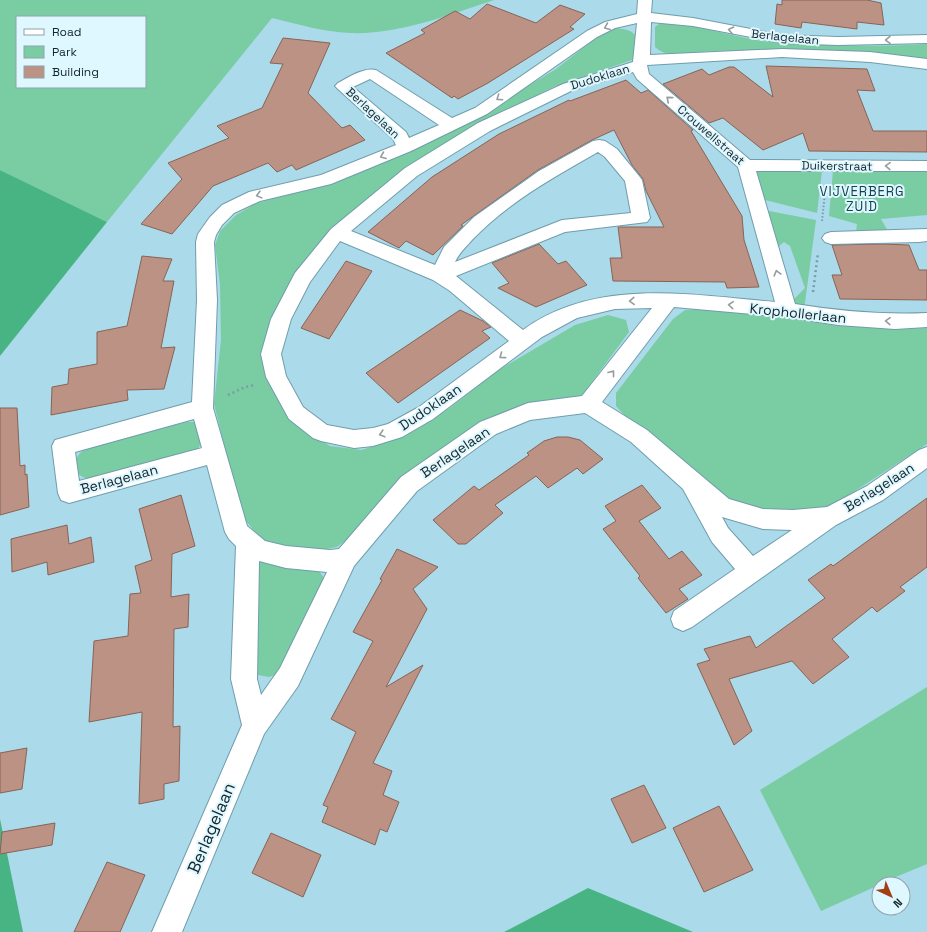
<svg xmlns="http://www.w3.org/2000/svg" width="927" height="932" viewBox="0 0 927 932" font-family="'Space Grotesk',sans-serif">
  <style>
    .green { fill: #7acca2; fill-rule: evenodd }
    .forest { fill: #49b483 }
    .building { fill: #bb9283; stroke: #896356 }
    .lines { fill: none; stroke-linecap: round; stroke-linejoin: round }
    .minor-casing { stroke: #709dac; stroke-width: 2 }
    .path-far1 { stroke: #789da9; stroke-width: 2; stroke-dasharray: 1.5 2; stroke-linecap: butt }
    .path { stroke: #789da9; stroke-width: 2.5; stroke-dasharray: 2 3; stroke-linecap: butt }
    .minor { fill: #fff; fill-rule: evenodd }
    .oneway { stroke: #959da0 }
    .labels { text-anchor: middle; stroke-width: 4; stroke-linejoin: round; paint-order: stroke }
    .far-street-label { font-size: 12px; fill: #14262c; stroke: #dff7ff }
    .far-neighbourhood-label { font-size: 13px; letter-spacing: 1px; fill: #13414e; stroke: #dff7ff }
    .street-label { font-size: 14px; fill: #14262c; stroke: #dff7ff }
    .near-street-label { font-size: 17px; fill: #14262c; stroke: #dff7ff }
  </style>
  <rect width="100%" height="100%" fill="#abdaea"/>
  <path class="green" d="M0,0H494C449,15 397,35 350,33C324,32 297,24 272,18L107,222L0,170ZM17,17H145V87H17Z
    M666,23C699,25 730,36 762,41C787,44 811,44 835,45C866,46 897,46 927,44V60C891,57 854,53 818,51C782,49 747,50 711,51C693,52 670,61 655,47V27L659,24Z
    M615,28C623,29 630,29 635,35L636,55L632,60L553,87L467,131L333,232L265,347L299,426L330,446L362,450L412,432L451,407L497,371L575,325L608,315L626,320L629,332L583,394L575,399L512,412L337,547L315,551L288,548L262,540L246,521L233,481L214,404L221,340L220,285L215,245L220,231L236,215L257,203L322,185L505,100L556,69L601,34Z
    M754,170L822,171L817,213L761,199Z
    M833,171L927,172V215L881,219L888,231L856,232L857,224L829,216Z
    M764,210L816,220L804,310L796,304L794,299L805,288L790,246L784,242L779,246H777Z
    M706,309L893,329L927,328V444L832,506L802,514L763,511L722,496L627,418L616,406V393L673,319L685,310Z
    M187,422H195C199,435 206,443 194,452L91,479C79,477 77,474 74,462L80,453L88,447Z
    M265,560L319,571L324,578V585L278,674L269,677L258,675L251,664L257,563Z
    M927,687V864L879,884V885L821,911L760,790Z"/>
  <path class="forest" d="M0,170L107,222L0,356Z
    M0,819L23,932H0Z
    M588,888L693,932H504Z"/>
  <path class="building" d="M782,0H867L881,3L884,25L857,22V29L802,22L801,28L775,24L777,4L782,5Z
    M487,4L536,23L560,5L585,14L570,27L574,29L488,83L458,99L454,96L452,98L386,53L425,33L421,30L455,11L470,19Z
    M283,38L330,43L308,93L342,128L350,125L365,140L296,170L292,165L277,172L268,163L213,186L172,234L141,224L182,179L168,163L229,138L217,126L262,108L283,64L270,63Z
    M766,66L867,69L875,91L857,90L873,131H927V152L809,151L803,133L763,150L723,118L709,123L663,84L702,69L709,75L729,67H734L773,97Z
    M626,80L641,93L648,90L693,130L691,131L742,216L744,240L759,287L727,288L725,282L613,281L610,258H622L618,227H664L646,191L643,179L632,165L614,130L592,140L538,170L461,225L463,226L433,255L406,241L399,248L368,232L432,177L499,134L569,100L570,101Z
    M539,244L558,264L566,261L587,285L536,307L498,288L509,283L492,263Z
    M882,244L909,245L919,270H927V300L840,299L832,275H842L832,245Z
    M142,256L172,259L163,281H174L161,348L175,347L164,389L127,390L128,400L51,415L52,387L68,384L69,369L97,364V332L127,326Z
    M346,261L372,271L329,339L301,328Z
    M460,310L483,321L491,327L482,331L490,338L398,403L366,373Z
    M0,408H17L20,466L25,465V475L27,474L29,507L0,515Z
    M557,437H568L580,440L603,459L583,474L577,468L548,488L536,476L495,505L503,513L466,544H458L433,520L474,486L479,490L529,455L527,453L544,441Z
    M642,485L661,508L639,521L669,559L682,551L702,575L679,589L688,599L666,613L638,578L640,576L603,529L616,521L605,506Z
    M181,495L195,546L172,554L171,597L189,594L188,627L174,629L173,727L180,726L179,781L164,784V799L139,804L142,712L89,722L94,641L128,636L130,594L141,593L135,566L152,560L139,509Z
    M927,498V567L900,587L905,591L877,612L872,607L832,639L849,657L813,684L792,661L729,679L752,731L734,745L697,664L710,660L704,649L750,636L756,648L825,598L808,580L831,564L833,566Z
    M67,525L69,544L91,537L94,562L48,575L47,562L12,572L11,539Z
    M397,549L438,567L413,589L427,609L386,687L423,665L373,763L392,771L383,795L399,802L387,832L380,829L375,845L322,822L328,807L323,805L356,732L331,719L373,641L353,632L382,580L380,579Z
    M27,748L22,789L0,793V753Z
    M644,785L666,828L632,843L611,799Z
    M719,806L753,870L704,892L673,828Z
    M55,823L52,845L0,854L2,832Z
    M271,833L321,855L303,897L252,873Z
    M107,862L145,875L120,932H74Z"/>
  <g class="lines">
    <g class="minor-casing">
      <path id="minor" d="M638,0H652L651,13L693,18L782,35L838,37L927,35V43L838,45L782,43L693,26L651,22L650,55L782,49L870,52L927,59V69L870,62L782,57L647,65L649,74L750,160L927,161V171H756L795,304C839,311 882,315 927,313V327L895,329L838,325L787,317L674,307L602,402L647,430L729,499L763,509L793,510L827,507L867,486L919,450L927,447V468L883,500L836,525L692,627L683,631L674,627L671,619L674,611L735,569L712,542L683,489L631,442L585,413L530,420L496,434L417,491L354,566L298,686L264,734L182,932H152L242,725L231,679L236,546L229,539L225,532L207,465L69,503L61,500L58,493L52,446L55,440L192,402L197,300L196,242L198,234L210,217L222,205L249,192L321,175L396,145L393,139L338,89L335,86L338,83C349,77 364,67 376,70L452,118L475,108L587,31L605,22L637,14ZM637,23L633,62L563,84L478,123L405,168L331,229L295,273L271,319L261,354L266,377L289,419L313,438L321,441L354,448L373,446L402,437L433,419L542,337L577,318L615,309L652,308L582,396L528,403L480,422L401,477L339,549L330,550L286,546L265,541L247,526L213,408L217,300L214,242L216,235L222,225L234,213L260,201L331,184L411,151L487,114L597,37L615,28ZM633,72L637,79L738,167L775,302C692,295 596,277 523,330L456,276L565,232L647,222L650,218L642,180L639,176L617,149L605,141L599,140L593,141L539,171L474,217L444,247L435,265L351,231L417,176L490,131L573,90ZM370,79L439,125L409,138L406,132L353,87ZM598,152L605,157L625,181L631,213L562,220L455,262C459,253 466,247 472,240C507,203 554,177 598,152ZM340,241L433,280L450,291L509,341L419,407L388,424L373,428L354,430L327,425L303,407L286,376L281,354L291,319L310,282ZM194,419L202,448L79,481L75,452ZM722,517L763,529L792,530L753,556L728,528ZM259,561L286,568L327,572L280,668L261,695L257,679Z
        M927,229V241L919,242L831,244L825,242L822,238L825,234L831,232Z"/>
    </g>
    <path class="path-far1" d="M822,221L826,184"/>
    <path class="path" d="M813,292L818,253
      M228,395L245,387L255,385"/>
    <use href="#minor" class="minor"/>
  </g>
  <defs><path id="oneway-chevron" d="M-2-3.5L2.5 0L-2 3.5" fill="none" stroke-width="1.6" stroke-linecap="round" stroke-linejoin="round"/></defs>
  <g class="oneway">
    <use href="#oneway-chevron" transform="translate(607 27) rotate(158)"/>
    <use href="#oneway-chevron" transform="translate(731 30) rotate(-168)"/>
    <use href="#oneway-chevron" transform="translate(888 40) rotate(179)"/>
    <use href="#oneway-chevron" transform="translate(499 98) rotate(146)"/>
    <use href="#oneway-chevron" transform="translate(669 99) rotate(-140)"/>
    <use href="#oneway-chevron" transform="translate(383 156) rotate(158)"/>
    <use href="#oneway-chevron" transform="translate(888 166) rotate(-179)"/>
    <use href="#oneway-chevron" transform="translate(259 195) rotate(165)"/>
    <use href="#oneway-chevron" transform="translate(777 273) rotate(-105)"/>
    <use href="#oneway-chevron" transform="translate(632 301) rotate(178)"/>
    <use href="#oneway-chevron" transform="translate(731 305) rotate(-175)"/>
    <use href="#oneway-chevron" transform="translate(888 321) rotate(-177)"/>
    <use href="#oneway-chevron" transform="translate(502 356) rotate(144)"/>
    <use href="#oneway-chevron" transform="translate(612 373) rotate(-52)"/>
    <use href="#oneway-chevron" transform="translate(382 434) rotate(164)"/>
  </g>
  <g class="labels">
    <g class="far-street-label">
      <text transform="translate(785 37) rotate(6)" y="4">Berlagelaan</text>
      <text transform="translate(600 77) rotate(-17)" y="4">Dudoklaan</text>
      <text transform="translate(373 113) rotate(43)" y="4">Berlagelaan</text>
      <text transform="translate(711 135) rotate(41)" y="4">Crouwellstraat</text>
      <text transform="translate(837 166) rotate(1)" y="4">Duikerstraat</text>
    </g>
    <g class="far-neighbourhood-label">
      <text x="862" y="196">VIJVERBERG<tspan x="862" dy="15">ZUID</tspan></text>
    </g>
    <g class="street-label">
      <text transform="translate(798 313) rotate(6)" y="5">Krophollerlaan</text>
      <text transform="translate(430 407) rotate(-34)" y="5">Dudoklaan</text>
      <text transform="translate(455 452) rotate(-34)" y="5">Berlagelaan</text>
      <text transform="translate(119 479) rotate(-15)" y="5">Berlagelaan</text>
      <text transform="translate(879 487) rotate(-32)" y="5">Berlagelaan</text>
    </g>
    <g class="near-street-label">
      <text transform="translate(211 828) rotate(-67)" y="6">Berlagelaan</text>
    </g>
  </g>
  <rect x="16" y="16" width="130" height="72" fill="#dff7ff" stroke="#8ea3ab"/>
  <rect x="24" y="29" width="20" height="6" fill="#ffffff" stroke="#8ea3ab"/>
  <text x="52" y="36" font-size="12" fill="#14262c">Road</text>
  <rect x="24" y="46" width="20" height="12" fill="#7acca2" stroke="#8ea3ab"/>
  <text x="52" y="56" font-size="12" fill="#14262c">Park</text>
  <rect x="24" y="66" width="20" height="12" fill="#bb9283" stroke="#8ea3ab"/>
  <text x="52" y="76" font-size="12" fill="#14262c">Building</text>
  <g transform="translate(891 896) rotate(136)"><circle r="19" fill="#dff7ff" stroke="#8ea3ab"/>
  <path d="M0-3L7 15L0 10L-7 15Z" fill="#a43e12"/>
  <text y="-6" font-size="11" font-weight="bold" text-anchor="middle" fill="#14262c">N</text>
  </g>
</svg>
